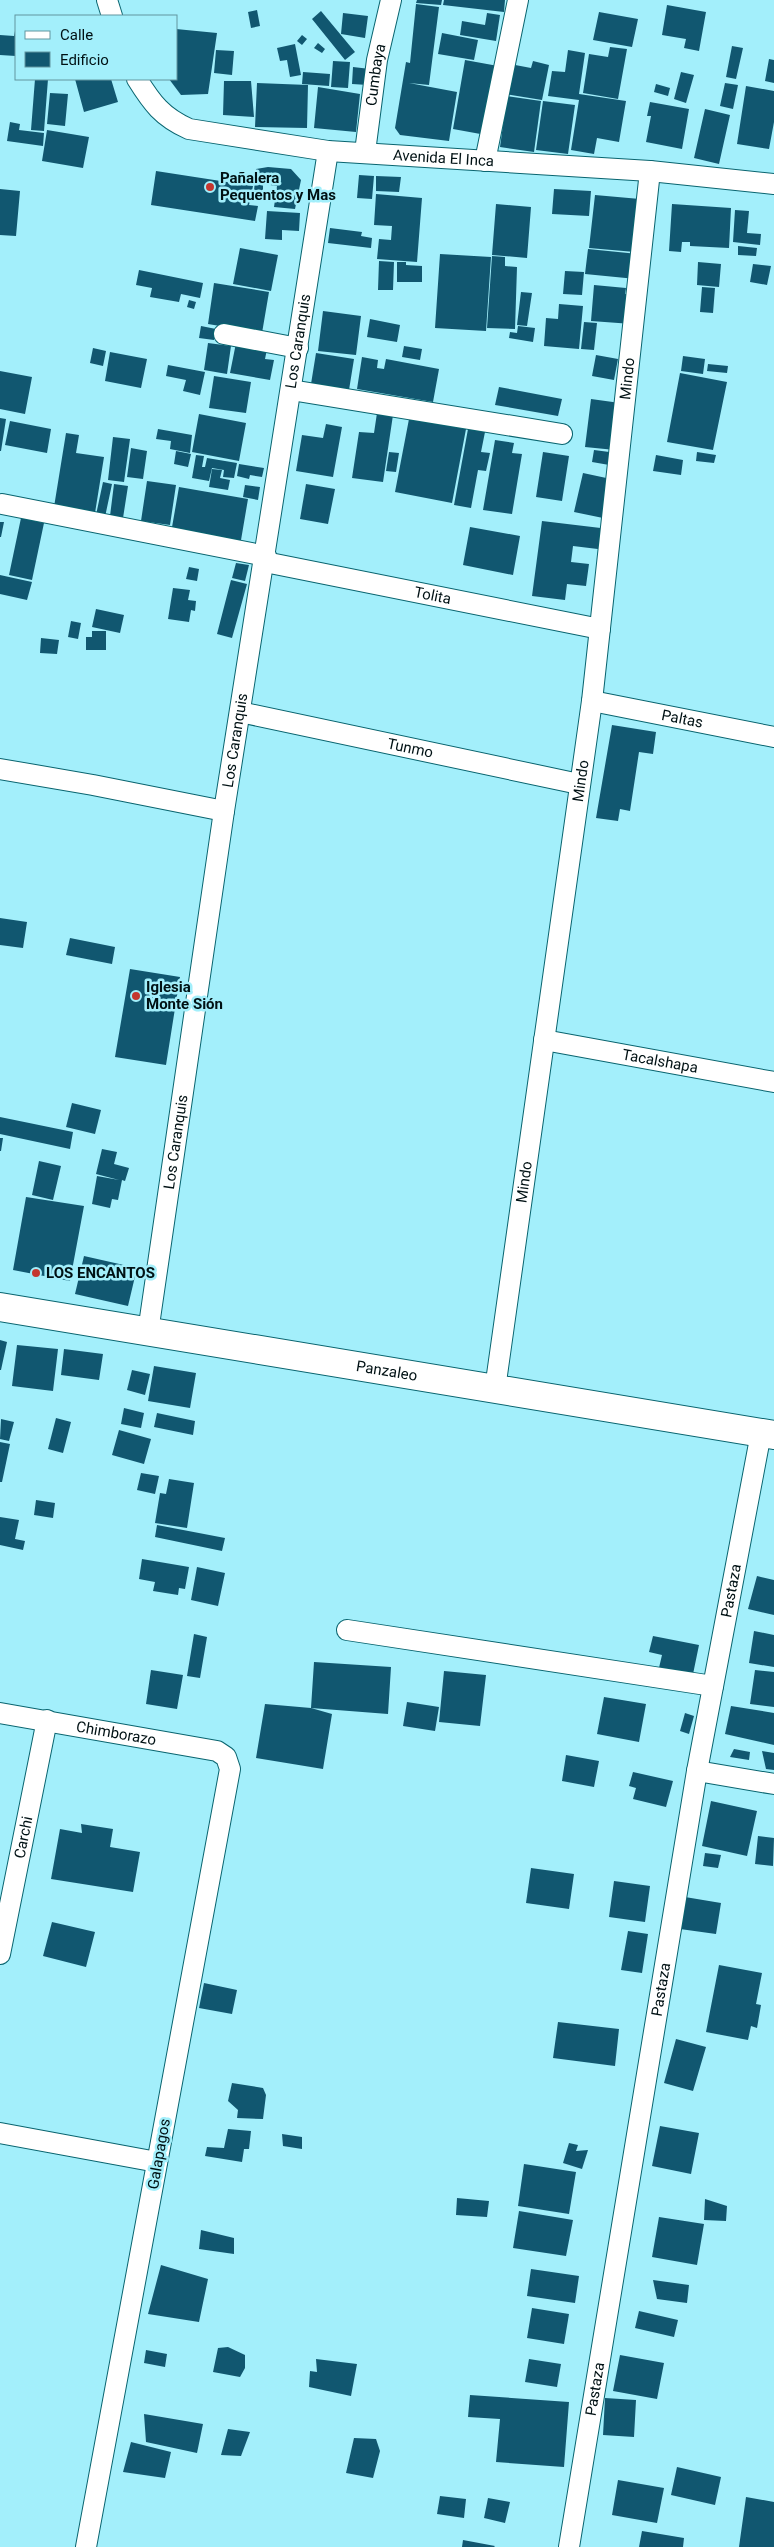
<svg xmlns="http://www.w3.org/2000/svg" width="774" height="2547" viewBox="0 0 774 2547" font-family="Roboto,sans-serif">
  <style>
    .building { fill: #115770 }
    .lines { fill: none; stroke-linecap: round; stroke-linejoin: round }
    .street-casing { stroke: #09646f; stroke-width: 22 }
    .secondary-casing { stroke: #09646f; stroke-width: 30 }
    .street { stroke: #fff; stroke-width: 20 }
    .secondary { stroke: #fff; stroke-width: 28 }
    .poi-dot { fill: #c4362f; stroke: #a3effb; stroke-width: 2 }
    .labels { text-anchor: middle; stroke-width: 5; stroke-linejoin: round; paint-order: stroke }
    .street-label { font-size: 15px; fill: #001114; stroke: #a3effb }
    .poi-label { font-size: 15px; font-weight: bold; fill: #001114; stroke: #a3effb; text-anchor: start }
  </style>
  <rect width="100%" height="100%" fill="#a3effb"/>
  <path class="building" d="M417,0H442L441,5L416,3Z
    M444,0H505L504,12L443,5Z
    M416,4L439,7L429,85L409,83L457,92L449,141L400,135L395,128L406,62L410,63Z
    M667,5L706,12L699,51L684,48L686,39L662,35Z
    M257,10L260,26L251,28L248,12Z
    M321,11L355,52L345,60L312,19Z
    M599,12L638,19L632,47L593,40Z
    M343,13L368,16L365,38L341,34Z
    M487,13L500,15L496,41L460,35L462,21L485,25Z
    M176,29L217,33L208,94L181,95L169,79H176Z
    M15,31L16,56L0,55V35L14,36Z
    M442,33L478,40L474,60L438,54Z
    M302,35L307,39L302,45L297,41Z
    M318,43L325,49L322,53L314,48Z
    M295,44L301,75L290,77L287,60L280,61L277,48Z
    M732,46L743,48L736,79L726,77Z
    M610,47L627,49L618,99L583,93L589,54L608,57Z
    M216,50L234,51L232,75L214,73Z
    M568,50L585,53L579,94L626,101L619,142L597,138L594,154L571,150L579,100L548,96L552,71L565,72Z
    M769,59L774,60V83L765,81Z
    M465,60L498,66L486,135L453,129Z
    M333,61L350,62L348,88L331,87Z
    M533,61L549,65L542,100L505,94L510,64L531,68Z
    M353,67L370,69L368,85L352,84Z
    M303,72L330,74L329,86L302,84Z
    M681,72L694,75L686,103L674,99Z
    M35,79H48L44,131L31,130Z
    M75,79H111L118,102L84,112Z
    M224,81H251L254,117L223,115Z
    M257,83L308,85L307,128L255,127Z
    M725,83L738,85L733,109L720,106Z
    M656,84L670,88L668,96L654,92Z
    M746,86L774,91V122L769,149L737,144Z
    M318,87L360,94L356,132L314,128Z
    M50,93L68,94L65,126L47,124Z
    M507,96L541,101L534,152L500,147Z
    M543,101L575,105L568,154L536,150Z
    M650,102L689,109L682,149L646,142L651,116H647Z
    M705,109L730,115L719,164L694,158Z
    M10,122L20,124L19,130L44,133L43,146L7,141Z
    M47,130L89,137L83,168L42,161Z
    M268,167L291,169L301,180L295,209L274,207L277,186L263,184V191H254L256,169Z
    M156,171L253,186L249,205L258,206L255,221L151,205Z
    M359,175L374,176L372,199L357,198Z
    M376,176L401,177L399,192L376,191Z
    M0,189L20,191L16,236L0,235Z
    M554,189L591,191L589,216L552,214Z
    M376,194L422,198L417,262L377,259L379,239L391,240L392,226L374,225Z
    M595,195L640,199L635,252L589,248Z
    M496,204L531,207L527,258L492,255Z
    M672,204L731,208L729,248L690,246V242H682L681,252L669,251Z
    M735,210L749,211L747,233L761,234L760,245L733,242Z
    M267,211L300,213L299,231L282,230V240L265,239Z
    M330,228L362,232L361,236L372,238L371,248L328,243Z
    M738,246L757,248L756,256L738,255Z
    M240,248L278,255L271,291L233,284Z
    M588,249L638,254L636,279L585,274Z
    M440,254L491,257L486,331L435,328Z
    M492,256L505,257V266L517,267L515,329L487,328Z
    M379,261L394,262L393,290H378Z
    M397,262H406V265L422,266V282H397Z
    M698,262L721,264L719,287L697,285Z
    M753,264L771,266L767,285L750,282Z
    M139,270L203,283L200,298L181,294L179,302L150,297L152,288L136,285Z
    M565,271L584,272L582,295L563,294Z
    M214,283L269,292L262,333L208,324Z
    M594,285L626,288L625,294L635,295L632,324L591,321Z
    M702,287L715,288L713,313L700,312Z
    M521,292L532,293L527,326L517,325Z
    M189,300L196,302L194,309L187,307Z
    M559,304L583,306L579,349L544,346L546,318L558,319Z
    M323,311L361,316L356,355L318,351Z
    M370,319L400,325L397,342L367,337Z
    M584,322L597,323L594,350L581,349Z
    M201,326L216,329L214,340L199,338Z
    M518,326L535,328L533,342L509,338L510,332L517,333Z
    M208,343L231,346L227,374L204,370Z
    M236,343L267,349L265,359L274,360L270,380L230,373Z
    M404,346L422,349L420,360L402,357Z
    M93,348L106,351L103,366L90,363Z
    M110,352L147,359L141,388L105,381Z
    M316,353L354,359L349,390L311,384Z
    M596,355L618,359L614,380L592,376Z
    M683,356L705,359L703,374L681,371Z
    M362,357L378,360L377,368L384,369L386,359L439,369L433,402L357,389Z
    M708,364L728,366L727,373L707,371Z
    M168,365L205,372L200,395L183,391L186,380L166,376Z
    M0,371L32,377L25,414L0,409Z
    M680,373L727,382L713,450L667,442Z
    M214,376L251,382L246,413L209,408Z
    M499,387L562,399L558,416L495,405Z
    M591,399L620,403L615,450L585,447Z
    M377,413L393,415L383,482L352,478L359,432L374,433Z
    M199,414L246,423L239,461L192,452Z
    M0,418L6,419L1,451H0Z
    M409,419L466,429L452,503L395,492Z
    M10,421L51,429L47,453L5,445Z
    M326,424L342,427L333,477L296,471L302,435L323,438Z
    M158,429L192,435L190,453L170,449L171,441L156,439Z
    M468,429L485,432L481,452L490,453L486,471L478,470L471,508L454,505Z
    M66,433L79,435L76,453L104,457L95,513L54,507Z
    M113,437L130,439L124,482L108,480Z
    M495,440L514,443L512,453L522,454L512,514L483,510Z
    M131,448L147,451L143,479L127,477Z
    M594,450L617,453L615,466L592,462Z
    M176,451L191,454L188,467L174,464Z
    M389,452L399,453L396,472L386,471Z
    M543,452L569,456L562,501L536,497Z
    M697,452L716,455L714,463L696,461Z
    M196,455L204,456L202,467H205L207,458L237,463L234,478L223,477L224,470L212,468L209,481L192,478Z
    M656,455L683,460L681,475L653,471Z
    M239,464L264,468L262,477L250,475L249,479L237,476Z
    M212,469L222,470L220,478L230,480L228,490L209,487Z
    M583,473L611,479L603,518L574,512Z
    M147,481L176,485L170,525L141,521Z
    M103,482L112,484L105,517L96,515Z
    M114,484L128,486L123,518L110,516Z
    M306,484L335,489L328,524L300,519Z
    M245,485L260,487L258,500L243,497Z
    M179,487L248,499L240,546L171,533Z
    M21,518L44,523L32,580L9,575Z
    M542,521L609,529L606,550L573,546L571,562L589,564L586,586L567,584L565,600L532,596Z
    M0,522H4L1,537H0Z
    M470,527L520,536L513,575L463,565Z
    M236,563L249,565L245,581L232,578Z
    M189,567L199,569L197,581L186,579Z
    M0,575L32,582L27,600L0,594Z
    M231,580L247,584L232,638L217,634Z
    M173,588L190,590L188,600L196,601L195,611L191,610L189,622L168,619Z
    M96,609L124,615L120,633L92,627Z
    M71,621L81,623L78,639L68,637Z
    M92,631H106V650H86V637H92Z
    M41,638L59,640L57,654L40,653Z
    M612,725L656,732L653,754L639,752L630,811L620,809L618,821L596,818Z
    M0,918L27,922L23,948L0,945Z
    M70,938L115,947L112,964L66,955Z
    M130,969L180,977L166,1065L115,1057Z
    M72,1103L101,1110L95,1134L66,1127Z
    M0,1117L73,1132L70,1149L0,1134Z
    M0,1138H3L1,1151H0Z
    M102,1149L117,1152L114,1164L129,1168L125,1181L122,1180L118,1200L112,1199L110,1208L92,1204L97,1176L119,1180L96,1174Z
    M39,1161L61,1166L53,1200L32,1195Z
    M26,1197L84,1206L70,1281L13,1270Z
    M84,1256L137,1268L128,1306L75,1294Z
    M0,1340L7,1342L1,1370H0Z
    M17,1345L58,1349L53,1391L12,1386Z
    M64,1349L103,1354L99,1380L61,1375Z
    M154,1366L196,1373L190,1408L148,1401Z
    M132,1370L150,1374L145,1395L127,1390Z
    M124,1408L144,1413L141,1428L121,1424Z
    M157,1413L195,1421L193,1435L154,1427Z
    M56,1418L71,1422L63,1453L48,1449Z
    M1,1419L14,1422L9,1441L0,1439Z
    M119,1430L151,1439L144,1464L112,1455Z
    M0,1442L10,1444L2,1482H0Z
    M141,1473L159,1476L155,1494L137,1490Z
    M169,1479L194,1483L187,1528L155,1523L160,1493L166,1494Z
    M36,1500L55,1503L53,1518L34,1515Z
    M0,1517L19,1520L15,1539L25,1541L23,1550L0,1545Z
    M157,1525L225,1538L222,1551L155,1537Z
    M142,1559L189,1567L185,1589L179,1588L178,1595L153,1591L155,1582L139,1579Z
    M197,1567L225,1573L218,1606L191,1600Z
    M757,1576L774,1580V1615L748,1609Z
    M754,1631L774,1635V1667L749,1663Z
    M194,1634L207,1637L200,1678L187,1676Z
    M653,1636L699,1645L692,1679L658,1672L662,1655L649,1652Z
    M314,1662L391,1667L388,1714L311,1708Z
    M151,1670L183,1675L177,1709L146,1704Z
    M755,1670L774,1672V1707L750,1704Z
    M444,1671L486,1675L480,1726L439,1722Z
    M604,1697L646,1704L639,1742L597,1734Z
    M407,1702L439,1707L435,1731L403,1726Z
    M265,1704L311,1708L332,1714L323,1769L256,1758Z
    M731,1706L774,1713V1745L725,1734Z
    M685,1713L694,1716L689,1734L680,1731Z
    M734,1749L750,1752L749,1760L730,1757Z
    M762,1751L774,1753V1770L766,1769Z
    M566,1755L599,1761L594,1787L562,1781Z
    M633,1772L673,1781L666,1807L633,1799L636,1788L629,1786Z
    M711,1801L757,1811L747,1856L702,1846Z
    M81,1824L113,1829L110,1847L140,1852L133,1892L51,1879L60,1829L82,1833Z
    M758,1836L774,1838L773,1866L755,1864Z
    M705,1853L721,1855L718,1868L703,1866Z
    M531,1868L574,1874L569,1909L526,1903Z
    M614,1881L650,1886L645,1922L609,1917Z
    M685,1897L721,1903L716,1934L680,1929Z
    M52,1922L95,1932L86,1967L43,1956Z
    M628,1931L648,1934L642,1973L621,1970Z
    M719,1965L762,1973L756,2004L761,2005L757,2028L751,2026L748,2040L706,2032Z
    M204,1983L237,1990L232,2014L199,2008Z
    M558,2022L619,2029L615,2066L553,2058Z
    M676,2039L706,2047L693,2091L664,2083Z
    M232,2083L263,2088L266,2095L263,2119L237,2118L238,2110L228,2101Z
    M660,2126L699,2133L691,2174L652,2166Z
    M228,2129L251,2131L249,2149H244L242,2162L205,2156L207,2147L224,2148Z
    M282,2134L302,2137V2149L283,2146Z
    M569,2143L578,2145L576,2151L588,2150L582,2169L563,2163Z
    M524,2164L576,2172L569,2214L518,2206Z
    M457,2198L489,2201L487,2217L456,2215Z
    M705,2199L727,2206L726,2221L704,2220Z
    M519,2211L573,2220L566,2256L513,2248Z
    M659,2217L704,2224L697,2265L652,2257Z
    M201,2230L234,2238V2254L199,2249Z
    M161,2265L208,2279L199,2322L148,2314Z
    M531,2269L579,2276L575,2303L527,2296Z
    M653,2280L689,2285L687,2303L657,2299Z
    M532,2308L569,2314L564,2344L527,2338Z
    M639,2311L678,2320L674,2337L635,2328Z
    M228,2347L245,2355V2368L240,2377L213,2372L218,2348Z
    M146,2350L167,2354L165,2367L144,2363Z
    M620,2355L664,2363L657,2399L613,2391Z
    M316,2359L357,2364L351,2396L309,2387L310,2371L317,2372Z
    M529,2359L561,2364L557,2387L525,2382Z
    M470,2395L569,2402L564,2467L496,2462L500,2419L468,2417Z
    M605,2398L636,2400L634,2437L603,2435Z
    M144,2414L203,2424L197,2453L146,2442Z
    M228,2429L250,2432L241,2456L221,2455Z
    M354,2438L376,2439L380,2451L373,2478L346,2473Z
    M131,2442L171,2452L165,2478L123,2472Z
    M677,2467L721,2477L715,2505L671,2495Z
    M618,2480L664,2488L657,2523L612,2515Z
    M440,2496L466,2499L464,2518L437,2514Z
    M746,2497L774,2502V2547H739Z
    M488,2498L510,2502L505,2523L484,2518Z
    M642,2531L684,2538L683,2547H639Z
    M463,2540L495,2546L494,2547H462Z"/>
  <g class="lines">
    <g class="street-casing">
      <g id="street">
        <path d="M107,0L112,16"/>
        <path id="s1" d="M137,79C152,103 162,117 189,129L328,151L650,171L774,184"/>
        <path id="s2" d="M365,152L377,60L391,0"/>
        <path d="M485,161L518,0"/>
        <path d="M224,334L298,348"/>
        <path d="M291,390L562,434"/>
        <path d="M2,504L266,556"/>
        <path id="s3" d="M265,562L600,629"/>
        <path id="s4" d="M592,701L774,737"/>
        <path id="s5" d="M240,712L579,784"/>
        <path d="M0,769L93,785L224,811"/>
        <path id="s6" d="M544,1040L774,1082"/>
        <path id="s7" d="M148,1332L224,811L328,151"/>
        <path id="s8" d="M495,1389L592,701L650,171"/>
        <path d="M347,1630L713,1686"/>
        <path id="s9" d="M0,1713L217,1751L226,1757L230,1769L86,2547"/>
        <path d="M697,1771L774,1784"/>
        <path id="s10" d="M0,1954L47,1720"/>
        <path d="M0,2133L157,2162"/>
        <path id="s11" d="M569,2547L697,1771L761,1433"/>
      </g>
    </g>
    <g class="secondary-casing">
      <g id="secondary">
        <path id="s12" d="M0,1307L774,1435"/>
      </g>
    </g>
    <use href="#street" class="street"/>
    <use href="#secondary" class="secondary"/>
  </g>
  <g class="poi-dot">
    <circle cx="210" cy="187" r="5"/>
    <circle cx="136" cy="996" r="5"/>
    <circle cx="36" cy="1273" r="5"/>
  </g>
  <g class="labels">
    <g class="street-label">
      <text dy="5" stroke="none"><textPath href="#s2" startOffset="78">Cumbaya</textPath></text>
      <text dy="5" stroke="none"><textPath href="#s1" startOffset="330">Avenida El Inca</textPath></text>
      <text dy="5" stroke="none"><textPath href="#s7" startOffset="1002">Los Caranquis</textPath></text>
      <text dy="5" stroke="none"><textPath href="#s8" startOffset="1019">Mindo</textPath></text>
      <text dy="5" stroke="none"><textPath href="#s3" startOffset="171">Tolita</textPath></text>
      <text dy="5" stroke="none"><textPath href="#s4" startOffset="92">Paltas</textPath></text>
      <text dy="5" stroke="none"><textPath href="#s7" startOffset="598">Los Caranquis</textPath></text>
      <text dy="5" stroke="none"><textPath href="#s5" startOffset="174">Tunmo</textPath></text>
      <text dy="5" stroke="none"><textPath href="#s8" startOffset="614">Mindo</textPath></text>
      <text dy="5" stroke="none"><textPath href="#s6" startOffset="118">Tacalshapa</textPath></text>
      <text dy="5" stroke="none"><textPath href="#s7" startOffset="192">Los Caranquis</textPath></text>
      <text dy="5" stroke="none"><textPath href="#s8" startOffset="209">Mindo</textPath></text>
      <text dy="5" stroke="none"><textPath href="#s12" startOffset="392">Panzaleo</textPath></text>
      <text dy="5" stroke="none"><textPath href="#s11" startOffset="970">Pastaza</textPath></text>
      <text dy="5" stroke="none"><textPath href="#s9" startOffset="118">Chimborazo</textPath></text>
      <text dy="5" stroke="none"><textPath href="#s10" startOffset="119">Carchi</textPath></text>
      <text dy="5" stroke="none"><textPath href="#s11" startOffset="565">Pastaza</textPath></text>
      <text transform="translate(159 2154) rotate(-80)" y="5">Galapagos</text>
      <text dy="5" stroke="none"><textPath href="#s11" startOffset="160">Pastaza</textPath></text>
    </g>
    <g class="poi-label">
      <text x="220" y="183">Pañalera<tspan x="220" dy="17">Pequentos y Mas</tspan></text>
      <text x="146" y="992">Iglesia<tspan x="146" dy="17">Monte Sión</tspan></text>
      <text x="46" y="1278">LOS ENCANTOS</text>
    </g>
  </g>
  <rect x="15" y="15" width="162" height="65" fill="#a3effb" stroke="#62969f"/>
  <rect x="25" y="31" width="25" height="8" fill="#ffffff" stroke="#62969f"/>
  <text x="60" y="40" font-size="15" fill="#001114">Calle</text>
  <rect x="25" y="52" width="25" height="15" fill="#115770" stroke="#62969f"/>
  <text x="60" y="65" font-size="15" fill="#001114">Edificio</text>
</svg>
